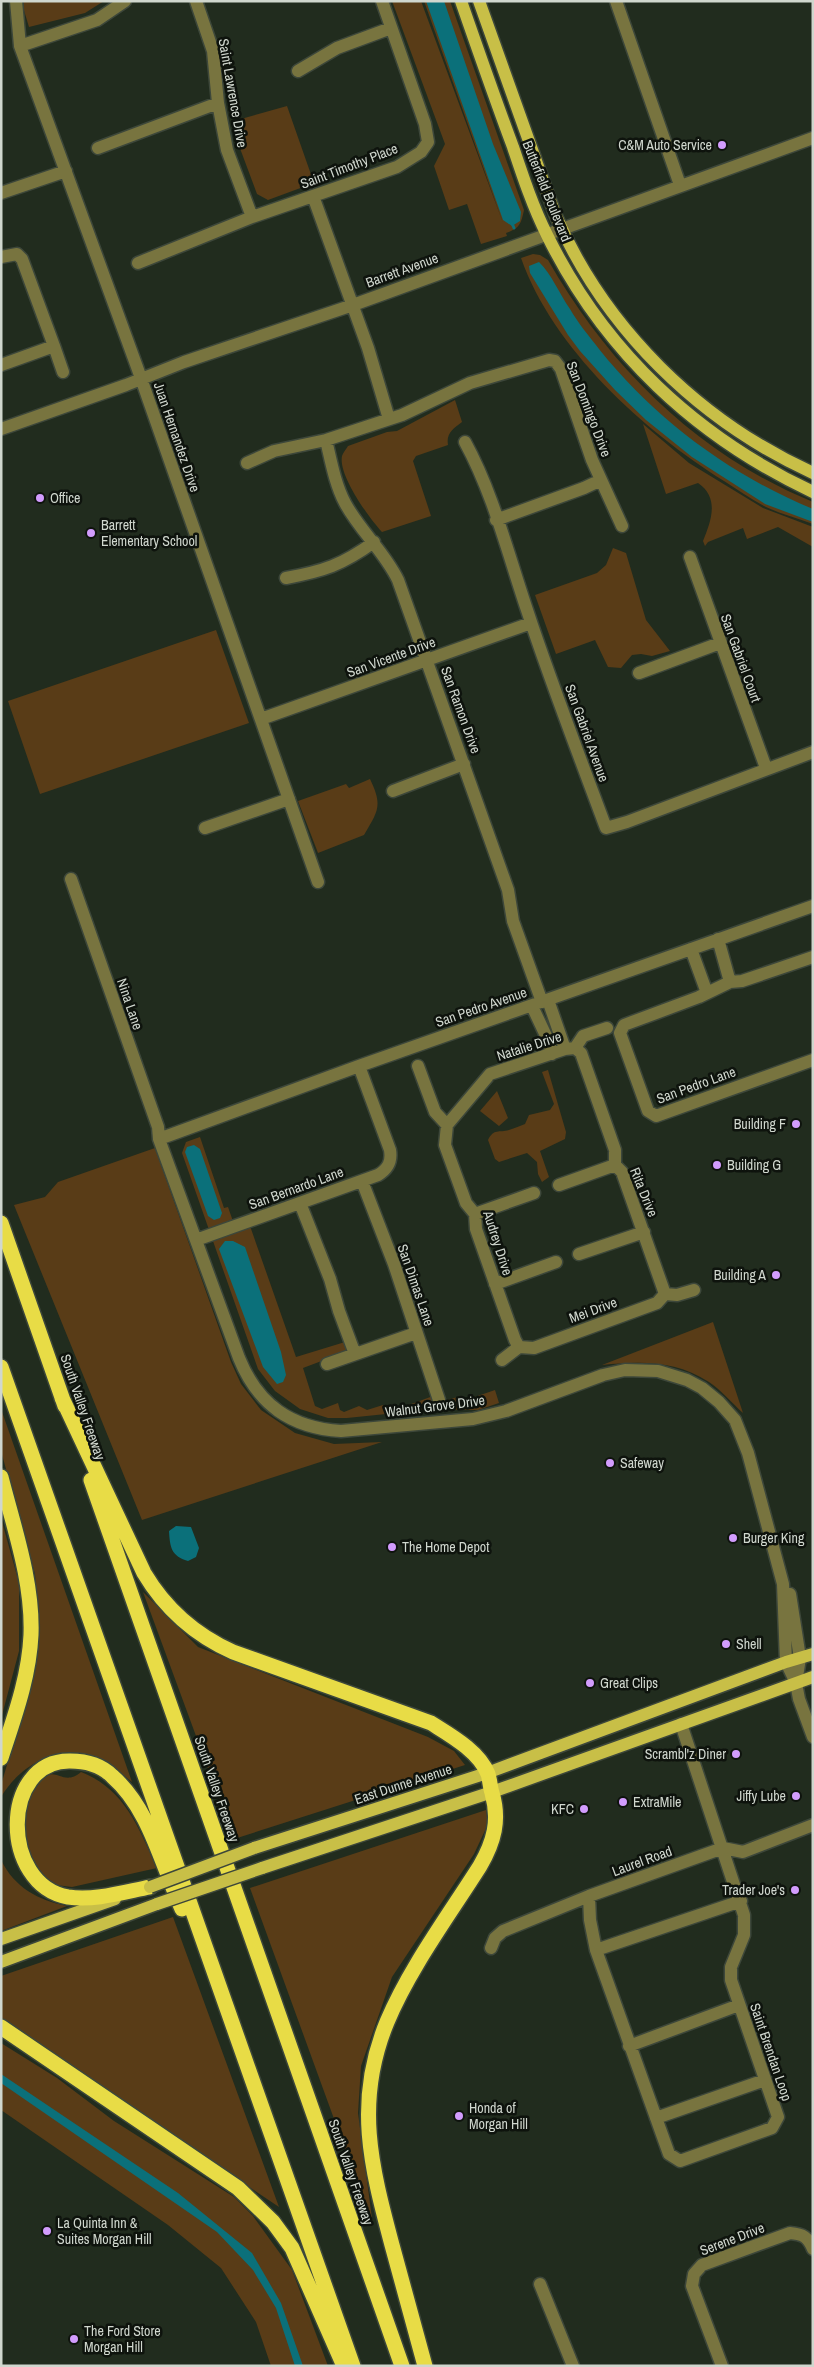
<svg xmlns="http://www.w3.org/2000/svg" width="814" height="2367" viewBox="0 0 814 2367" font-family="'Archivo Narrow',sans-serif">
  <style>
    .green { fill: #593c17 }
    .water { fill: #0b707a }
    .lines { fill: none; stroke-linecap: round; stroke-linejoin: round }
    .stream { stroke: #0b707a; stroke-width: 3 }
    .minor-casing { stroke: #3d473a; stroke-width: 15 }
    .major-casing { stroke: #3d473a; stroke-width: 15 }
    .highway-casing { stroke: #3d473a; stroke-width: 18 }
    .minor { stroke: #78743f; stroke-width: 12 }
    .major { stroke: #c8bf47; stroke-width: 12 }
    .highway { stroke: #e8dc46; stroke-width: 15 }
    .major-bridge-casing { stroke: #3d473a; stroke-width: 15; stroke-linecap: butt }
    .major-bridge { stroke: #c8bf47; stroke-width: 12 }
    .poi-dot { fill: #d29cfd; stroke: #0e130d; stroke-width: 2 }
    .labels { text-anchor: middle; stroke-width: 5; stroke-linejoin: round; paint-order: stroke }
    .street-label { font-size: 14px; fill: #d0d7ce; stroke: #0e130d }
    .poi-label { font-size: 14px; fill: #d0d7ce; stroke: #0e130d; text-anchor: start }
  </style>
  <rect width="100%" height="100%" fill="#212c1e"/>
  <path class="green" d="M24,1H104L85,13L29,27L23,7Z
    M392,1H421L503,223L424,1H450L524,210C521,224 520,228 506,233L507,236L481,244L467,204L449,210L434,166L445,144Z
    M287,106L314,183L268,200L257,194L238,143L234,121Z
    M533,254L540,255L548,260C609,367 698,455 813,502V524C797,518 781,514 766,507C752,500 738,490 724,481C644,431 553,349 521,258Z
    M455,400L462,422C453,429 446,433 448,445L416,456L413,461L431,516L382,532C369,518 338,475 342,456C343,453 346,449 348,446L387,432L397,431Z
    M643,424L689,463L763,508L813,527V547L778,527L747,539L743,528L708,542L705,546L703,541C711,521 720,498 698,483L666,494Z
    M613,548L626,553L646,620L670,651L652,656L641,654L632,655L621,668L608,667L595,640L556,654L535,595L597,573L606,565Z
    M216,630L249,723L40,794L8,701Z
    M370,779C383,806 378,811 364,835L318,853L298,801L346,784L349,788Z
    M548,1070L566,1132L565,1139L540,1151L549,1177L542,1182L538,1174L537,1162L527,1153L499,1162L495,1159L488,1140C494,1128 499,1133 509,1130C515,1128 520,1126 525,1124L529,1115L550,1110L554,1104L542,1072Z
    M497,1091L508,1118L499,1126L480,1111Z
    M200,1137L224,1208L228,1207L236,1230L250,1226L296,1357L345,1342L348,1351L303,1368L315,1406L322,1409L338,1403L340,1410L344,1412L359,1406L367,1410L383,1405L395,1410L433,1396L436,1404L457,1397L460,1402L495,1390L499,1403L478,1410L435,1409L347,1418H328L300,1409L275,1391L258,1369L182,1153L186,1142Z
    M155,1148L231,1362L241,1384L261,1410L295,1433L334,1444L382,1442L142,1520L14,1205L45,1197L58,1182Z
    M713,1322L743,1413C732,1403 721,1390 709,1382C675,1360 640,1361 602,1365Z
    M1,1409L132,1782C123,1775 114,1767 104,1762C63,1741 23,1761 1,1797V1785L35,1671L39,1631L35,1574L1,1451Z
    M1,1518L19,1583V1651L1,1719Z
    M143,1592L198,1647L428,1737L454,1751L465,1765L234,1839Z
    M81,1772C125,1789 139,1829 157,1868L72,1887L56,1885L26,1866L21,1799C29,1792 38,1779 48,1775C58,1771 66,1785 81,1772Z
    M486,1810L488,1824L474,1854L392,1977L361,2066L358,2113L373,2226L250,1888Z
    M1,1860C15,1888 38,1900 67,1906L1,1931Z
    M173,1917L279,2207L1,2021V1976Z
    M1,2043L57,2078L114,2121L234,2197L253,2216L292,2270L328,2366H271L256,2322L221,2268L168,2225L1,2110Z"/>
  <path class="water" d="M426,1H444L493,144L521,212L520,221L512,226L503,220Z
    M539,262C552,275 559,293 570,309C578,323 589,336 599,349C655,419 730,475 813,509V522L765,504L692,457L646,420L615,390L580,351L568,335L530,273L529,266Z
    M194,1145L200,1149L222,1213L220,1218L214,1220L208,1216L185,1152L187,1147Z
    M225,1241H233L245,1247L281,1352L286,1375L283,1382L277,1384L263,1367L219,1249Z
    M176,1526L191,1527L199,1548L196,1557L188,1561C171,1556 170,1547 169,1531Z
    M1,2074L178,2193L252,2253L281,2303L303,2366H295L276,2308L253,2270L217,2232L1,2083Z"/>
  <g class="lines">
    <path class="stream" d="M511,221L514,228"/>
    <g class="minor-casing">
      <path id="minor" d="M16,1L20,46L137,367L318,882
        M196,1L213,51L218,103L227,150L252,217
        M616,1L680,185
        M20,46L97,20L125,1
        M298,71L337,48L391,28
        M98,148L218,103
        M1,193L66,171
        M313,196L368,348L389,419
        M1,257L17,254L22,259L54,346L1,365
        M138,263L252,217L397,167L421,152L428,142L425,124L382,1
        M54,346L63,372
        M1,429L126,385L184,362L353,305L813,138
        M326,440C331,461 335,484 345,503C360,531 384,551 398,580L508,890L513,921L542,1002
        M465,442C493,493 508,554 527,610C551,683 579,755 606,828L627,822L813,752
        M247,463L274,451L326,440L402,415L470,383L549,360L555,361L561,369L592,460L622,526
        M496,520L584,488L601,480
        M690,557L766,768
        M286,578C324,571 342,565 374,542
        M639,673L720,643
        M261,719L531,623
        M393,791L464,764
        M205,828L289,799
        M71,879L158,1127L159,1139L239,1358C258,1405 291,1428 341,1431L473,1419L506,1411L603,1375L625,1370L658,1371L687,1380L702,1388L719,1402L735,1420L748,1453L783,1584L786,1662L796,1683
        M718,939L730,982
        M691,949L707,993
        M813,957L742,981L730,982L699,997L624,1025L620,1033L648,1111L656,1116L813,1060
        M548,1000L565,1049
        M532,1006L548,1040L552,1054
        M575,1048L581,1053L615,1150V1165L622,1172L665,1294
        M575,1048L583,1036L607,1028
        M418,1066L435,1112L447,1125L445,1145L466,1203L475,1214L476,1229L515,1340L519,1347
        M447,1125L490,1074L565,1049L575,1048
        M159,1139L359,1066L813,906
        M362,1181L394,1264L439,1400
        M559,1185L615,1165
        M300,1203L330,1279L339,1311L355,1354
        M475,1214L534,1193
        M196,1240L378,1175C388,1169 392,1162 390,1150L359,1066
        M579,1254L644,1232
        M495,1284L556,1262
        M502,1360L519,1347L534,1348L657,1303L665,1294L677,1295L694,1290
        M327,1364L416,1333
        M790,1594L800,1658L796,1683L799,1699L813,1737
        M589,1896L590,1920L596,1950L669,2154L680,2161L772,2128L778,2117L731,1980V1967L744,1935V1915L681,1724
        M491,1948L495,1938L503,1931L589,1896L723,1848L743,1852L813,1825
        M596,1950L741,1901
        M629,2046L739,2005
        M656,2118L765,2080
        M540,2284L573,2366
        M722,2366L692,2286L694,2274L702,2265L790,2233C803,2234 808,2237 813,2249"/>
    </g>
    <g class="major-casing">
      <path id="major" d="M461,1C478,50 495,99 513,147C523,177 533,207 547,235C604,351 696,437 813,492
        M479,1L555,214C605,329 699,421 813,473
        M254,1848L487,1773L786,1662L813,1654
        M262,1868L492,1792L813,1677
        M1,1939L115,1899
        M1,1962L157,1904"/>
    </g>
    <g class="highway-casing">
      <path id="highway" d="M1,1223L65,1406
        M1,1367L353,2366
        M62,1398L144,1573C166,1610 195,1635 233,1652L431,1723C450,1735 479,1751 488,1774C490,1780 490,1787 492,1793C500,1820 494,1842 480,1866C449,1915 409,1969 387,2022C354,2102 371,2166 392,2245C403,2285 414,2325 425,2366
        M1,1477C14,1528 33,1582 31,1635C29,1678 14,1718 1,1758
        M91,1480L402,2366
        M150,1887C124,1892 95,1901 68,1897C0,1885 0,1760 70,1761C86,1761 101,1765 112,1776C150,1809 161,1864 182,1909
        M1,2027L238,2188L273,2222L292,2248L343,2364"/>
    </g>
    <use href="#minor" class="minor"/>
    <use href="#major" class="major"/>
    <use href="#highway" class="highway"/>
    <g class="major-bridge-casing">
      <path id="major-bridge" d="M150,1887L254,1848
        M157,1904L262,1868"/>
    </g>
    <use href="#major-bridge" class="major-bridge"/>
  </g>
  <g class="poi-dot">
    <circle cx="722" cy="145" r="5"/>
    <circle cx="40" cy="498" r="5"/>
    <circle cx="91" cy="533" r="5"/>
    <circle cx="796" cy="1124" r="5"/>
    <circle cx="717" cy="1165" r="5"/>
    <circle cx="776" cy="1275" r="5"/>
    <circle cx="610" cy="1463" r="5"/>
    <circle cx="733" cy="1538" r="5"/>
    <circle cx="392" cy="1547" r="5"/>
    <circle cx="726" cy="1644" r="5"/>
    <circle cx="590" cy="1683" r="5"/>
    <circle cx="736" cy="1754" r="5"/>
    <circle cx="796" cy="1796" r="5"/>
    <circle cx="623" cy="1802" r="5"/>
    <circle cx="584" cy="1809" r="5"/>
    <circle cx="795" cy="1890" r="5"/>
    <circle cx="459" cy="2116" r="5"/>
    <circle cx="47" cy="2231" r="5"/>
    <circle cx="74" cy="2339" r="5"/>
  </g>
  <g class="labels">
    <g class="street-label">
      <text transform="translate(233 93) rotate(80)" y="5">Saint Lawrence Drive</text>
      <text transform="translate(349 166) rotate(-21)" y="5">Saint Timothy Place</text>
      <text transform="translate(547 191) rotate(68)" y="5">Butterfield Boulevard</text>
      <text transform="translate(402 270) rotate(-20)" y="5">Barrett Avenue</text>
      <text transform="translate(589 409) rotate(69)" y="5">San Domingo Drive</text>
      <text transform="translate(177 437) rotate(71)" y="5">Juan Hernandez Drive</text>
      <text transform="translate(391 657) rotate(-20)" y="5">San Vicente Drive</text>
      <text transform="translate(741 658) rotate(70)" y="5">San Gabriel Court</text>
      <text transform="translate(461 710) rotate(70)" y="5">San Ramon Drive</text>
      <text transform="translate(587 733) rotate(70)" y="5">San Gabriel Avenue</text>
      <text transform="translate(130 1004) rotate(71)" y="5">Nina Lane</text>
      <text transform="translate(481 1007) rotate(-19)" y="5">San Pedro Avenue</text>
      <text transform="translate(529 1046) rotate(-18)" y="5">Natalie Drive</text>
      <text transform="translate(696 1085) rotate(-20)" y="5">San Pedro Lane</text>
      <text transform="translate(296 1188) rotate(-20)" y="5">San Bernardo Lane</text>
      <text transform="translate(644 1192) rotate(68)" y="5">Rita Drive</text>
      <text transform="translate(498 1243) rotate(72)" y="5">Audrey Drive</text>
      <text transform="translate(416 1285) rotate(71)" y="5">San Dimas Lane</text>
      <text transform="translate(593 1310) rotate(-20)" y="5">Mei Drive</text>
      <text transform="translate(435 1406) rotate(-7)" y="5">Walnut Grove Drive</text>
      <text transform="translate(83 1407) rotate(71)" y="5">South Valley Freeway</text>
      <text transform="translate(403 1784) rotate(-18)" y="5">East Dunne Avenue</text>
      <text transform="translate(217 1789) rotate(71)" y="5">South Valley Freeway</text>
      <text transform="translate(642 1861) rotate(-20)" y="5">Laurel Road</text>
      <text transform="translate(771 2052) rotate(71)" y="5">Saint Brendan Loop</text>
      <text transform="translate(351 2172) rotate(71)" y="5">South Valley Freeway</text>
      <text transform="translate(732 2239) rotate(-21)" y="5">Serene Drive</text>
    </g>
    <g class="poi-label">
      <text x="712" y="150" text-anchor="end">C&amp;M Auto Service</text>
      <text x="50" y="503">Office</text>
      <text x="101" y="530">Barrett<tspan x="101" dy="16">Elementary School</tspan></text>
      <text x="786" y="1129" text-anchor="end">Building F</text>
      <text x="727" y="1170">Building G</text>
      <text x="766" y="1280" text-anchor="end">Building A</text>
      <text x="620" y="1468">Safeway</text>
      <text x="743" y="1543">Burger King</text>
      <text x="402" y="1552">The Home Depot</text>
      <text x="736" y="1649">Shell</text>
      <text x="600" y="1688">Great Clips</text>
      <text x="726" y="1759" text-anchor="end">Scrambl'z Diner</text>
      <text x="786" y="1801" text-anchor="end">Jiffy Lube</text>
      <text x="633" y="1807">ExtraMile</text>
      <text x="574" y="1814" text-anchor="end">KFC</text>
      <text x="785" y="1895" text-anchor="end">Trader Joe's</text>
      <text x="469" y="2113">Honda of<tspan x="469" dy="16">Morgan Hill</tspan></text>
      <text x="57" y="2228">La Quinta Inn &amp;<tspan x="57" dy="16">Suites Morgan Hill</tspan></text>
      <text x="84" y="2336">The Ford Store<tspan x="84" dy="16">Morgan Hill</tspan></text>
    </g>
  </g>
  <rect width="814" height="2367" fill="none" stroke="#d0d7ce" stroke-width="5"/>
</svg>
